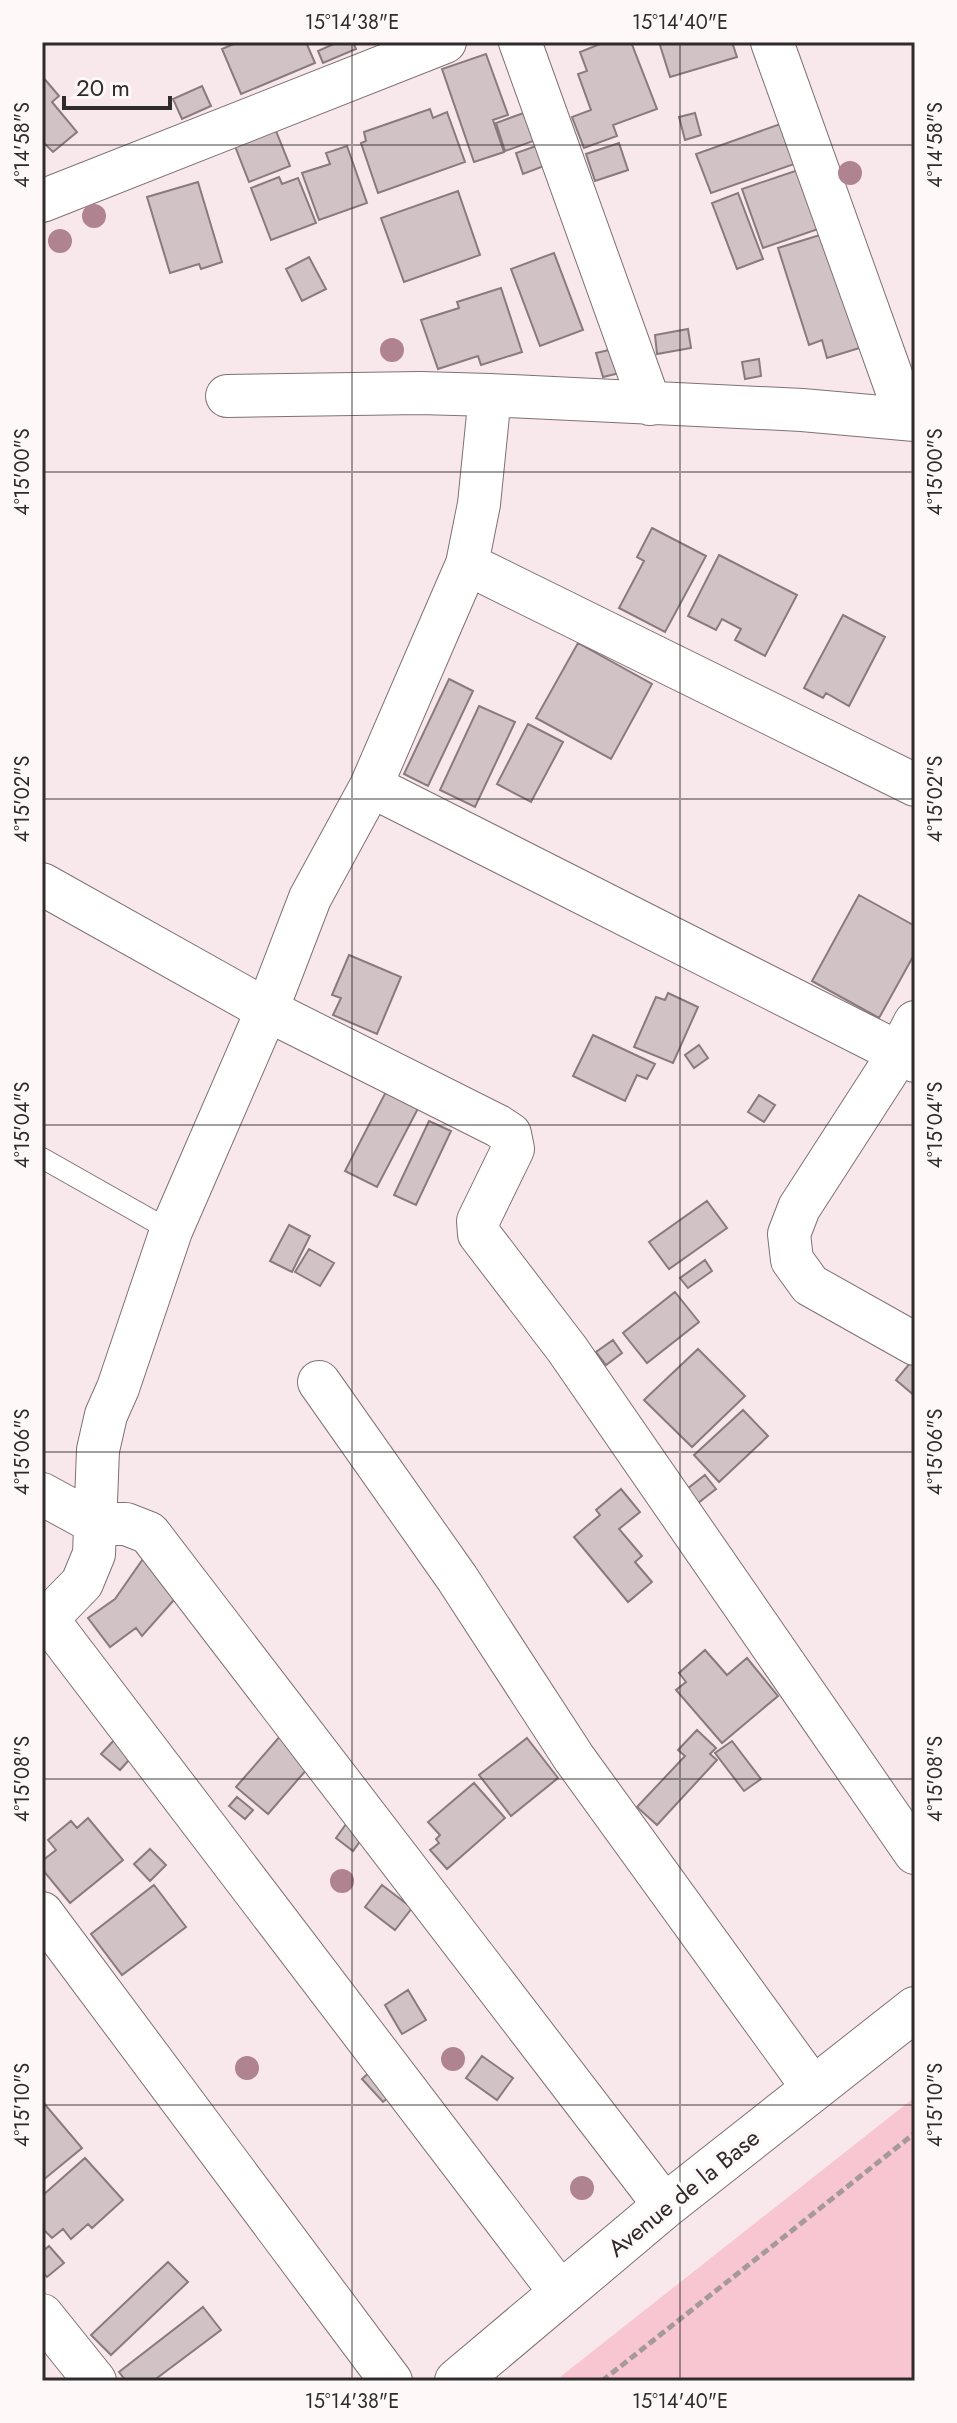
<svg xmlns="http://www.w3.org/2000/svg" width="957" height="2423" viewBox="0 0 957 2423" font-family="Jost,sans-serif">
  <style>
    .green { fill: #f7c6d0 }
    .building { fill: #d1c2c5; stroke: #897b7d; stroke-width: 2 }
    .lines { fill: none; stroke-linecap: round; stroke-linejoin: round }
    .service-casing { stroke: #7f7174; stroke-width: 22 }
    .minor-casing { stroke: #7f7174; stroke-width: 44 }
    .secondary-casing { stroke: #7f7174; stroke-width: 46 }
    .path { stroke: #a5999c; stroke-width: 5; stroke-dasharray: 8 4; stroke-linecap: butt }
    .service { stroke: #fff; stroke-width: 20 }
    .minor { stroke: #fff; stroke-width: 42 }
    .secondary { stroke: #fff; stroke-width: 44 }
    .tree { fill: #af838f }
    .ticks { fill: none; stroke: #2f2a2b; stroke-width: 2; stroke-opacity: 0.45 }
    .labels { text-anchor: middle; stroke-width: 6; stroke-linejoin: round; paint-order: stroke }
    .street-label { font-size: 24px; fill: #2f2a2b; stroke: #fff8f9 }
    .neatline { fill: none; stroke: #2f2a2b; stroke-width: 3 }
    .ticks-label { font-size: 20px; text-anchor: middle; fill: #2f2a2b }
  </style>
  <rect width="100%" height="100%" fill="#f8e8eb"/>
  <path class="green" d="M915,2097V2381H555Z"/>
  <path class="building" d="M238,42H306L315,63L241,94L222,49Z
    M338,42H353L356,49L323,63L318,51Z
    M605,42H631L657,109L613,125L617,136L584,148L572,117L591,110L578,74L587,71L580,52Z
    M659,42H732L737,57L670,77Z
    M486,54L508,115L493,120L504,152L474,162L442,69Z
    M42,76L59,96L52,102L77,132L53,152L42,141Z
    M202,86L211,106L182,119L173,99Z
    M430,109L433,118L447,112L465,162L378,193L361,143L366,141L364,132Z
    M529,111L539,139L505,151L496,123Z
    M695,113L701,135L685,140L679,117Z
    M786,122L800,162L711,193L696,154Z
    M274,126L290,166L249,182L233,141Z
    M619,143L628,170L595,181L586,154Z
    M347,146L367,203L319,220L302,173L330,164L326,153Z
    M536,146L544,166L523,174L516,153Z
    M810,166L830,225L763,248L742,189Z
    M279,177L282,184L298,178L316,223L271,240L251,188Z
    M198,182L222,262L201,269L199,264L170,273L147,197Z
    M458,191L480,255L404,282L381,218Z
    M738,193L763,259L737,269L712,203Z
    M833,231L869,345L827,358L822,340L809,345L778,248Z
    M554,253L583,330L540,346L511,269Z
    M309,257L326,289L302,301L286,269Z
    M501,288L522,352L481,365L478,356L438,369L421,320L459,308L457,302Z
    M688,329L691,348L657,354L655,335Z
    M626,346L632,370L603,377L596,353Z
    M759,359L761,376L745,379L742,362Z
    M652,528L706,556L665,632L619,608L644,561L637,557Z
    M719,555L797,595L765,656L735,640L741,629L722,619L716,630L688,616Z
    M843,615L885,637L849,706L826,693L823,698L804,688Z
    M578,643L652,684L611,759L536,718Z
    M449,679L473,691L428,786L404,774Z
    M479,706L515,722L475,807L440,790Z
    M528,724L563,742L531,802L497,784Z
    M859,895L915,926V953L879,1018L812,981Z
    M349,955L401,977L377,1034L333,1015L341,998L332,995Z
    M668,993L698,1007L673,1063L634,1047L656,997L665,1000Z
    M593,1035L655,1064L647,1079L637,1075L625,1101L573,1076Z
    M699,1045L708,1058L694,1068L685,1055Z
    M390,1084L423,1099L377,1187L345,1171Z
    M759,1095L775,1105L764,1122L748,1112Z
    M429,1121L451,1131L416,1205L394,1195Z
    M707,1201L727,1228L669,1269L649,1242Z
    M289,1225L310,1236L292,1272L270,1261Z
    M309,1249L334,1263L320,1286L295,1272Z
    M705,1260L712,1271L688,1288L680,1278Z
    M675,1292L699,1322L647,1363L623,1333Z
    M613,1340L622,1353L606,1365L596,1352Z
    M698,1349L745,1396L692,1447L644,1400Z
    M915,1357V1396L896,1380Z
    M743,1410L768,1436L719,1482L694,1455Z
    M705,1475L716,1489L698,1503L687,1489Z
    M621,1489L640,1512L619,1529L642,1556L635,1562L652,1582L628,1602L574,1537L600,1515L596,1510Z
    M145,1556L181,1592L142,1636L136,1628L110,1647L88,1618L115,1599Z
    M705,1650L727,1675L747,1658L778,1696L722,1743L676,1690L686,1682L679,1673Z
    M697,1730L716,1748L710,1754L717,1760L657,1825L637,1807L685,1756L678,1750Z
    M282,1734L314,1761L268,1814L236,1787Z
    M119,1735L137,1751L120,1770L101,1754Z
    M527,1738L558,1778L511,1816L479,1775Z
    M732,1741L761,1779L744,1791L715,1753Z
    M474,1783L505,1818L447,1869L430,1850L439,1843L436,1839L440,1835L428,1822Z
    M237,1797L253,1810L245,1819L229,1806Z
    M88,1818L123,1860L70,1903L42,1869V1861L56,1850L48,1840L71,1821L77,1828Z
    M346,1824L364,1836L353,1851L336,1838Z
    M150,1849L166,1865L150,1881L134,1864Z
    M154,1885L186,1927L122,1975L91,1934Z
    M382,1885L412,1908L395,1930L365,1907Z
    M408,1990L426,2020L402,2034L385,2005Z
    M482,2056L513,2078L497,2100L466,2078Z
    M372,2070L394,2093L383,2102L362,2079Z
    M42,2101L82,2148L42,2181Z
    M85,2158L123,2200L92,2228L88,2224L71,2239L63,2229L52,2238L42,2228V2196Z
    M49,2246L64,2263L47,2277L42,2272V2252Z
    M168,2262L188,2282L111,2355L91,2335Z
    M203,2307L221,2330L153,2381H126L119,2372Z"/>
  <g class="lines">
    <g class="service-casing">
      <path id="service" d="M42,1158L171,1231"/>
    </g>
    <g class="minor-casing">
      <path id="minor" d="M520,42L650,404
        M772,42L907,419
        M42,201L445,42
        M227,396L420,393L490,395L802,410L915,420
        M467,564L915,785
        M371,786L915,1061
        M42,884L267,1010L498,1126L510,1134L513,1149L478,1221L479,1234L567,1349L915,1853
        M915,1022L899,1053L799,1208L789,1234L792,1260L810,1285L915,1344
        M319,1382L457,1578L574,1758L813,2088
        M42,1494L97,1524H126L149,1533L665,2206
        M48,1620L560,2292
        M42,1624L82,1583L94,1554L98,1450L106,1415L118,1388L171,1231L267,1010L310,898L371,786L467,564L479,504L490,395
        M42,1913L391,2381
        M42,2315L95,2381"/>
    </g>
    <g class="secondary-casing">
      <path id="secondary" d="M457,2381L665,2206L915,2009"/>
    </g>
    <path class="path" d="M602,2381L915,2133"/>
    <use href="#service" class="service"/>
    <use href="#minor" class="minor"/>
    <use href="#secondary" class="secondary"/>
  </g>
  <g class="tree">
    <circle cx="850" cy="173" r="12"/>
    <circle cx="94" cy="216" r="12"/>
    <circle cx="60" cy="241" r="12"/>
    <circle cx="392" cy="350" r="12"/>
    <circle cx="342" cy="1881" r="12"/>
    <circle cx="453" cy="2059" r="12"/>
    <circle cx="247" cy="2068" r="12"/>
    <circle cx="582" cy="2188" r="12"/>
  </g>
  <path class="ticks" d="M352,42V2381M680,42V2381M42,145H915M42,472H915M42,799H915M42,1125H915M42,1452H915M42,1779H915M42,2105H915"/>
  <g class="labels">
    <g class="street-label">
      <text transform="translate(684 2193) rotate(-39)" y="8">Avenue de la Base</text>
    </g>
  </g>
  <rect width="957" height="2423" fill="none" stroke="#fff8f9" stroke-width="88"/>
  <path d="M64 96v12h106v-12" fill="none" stroke="#2f2a2b" stroke-width="4"/>
  <text x="76" y="96" font-size="24" fill="#2f2a2b" stroke="#fff8f9" stroke-width="6" paint-order="stroke">20 m</text>
  <rect x="44" y="44" width="869" height="2335" class="neatline"/>
  <g class="ticks-label">
    <text x="352" y="29">15°14'38"E</text>
    <text x="680" y="29">15°14'40"E</text>
    <text transform="translate(22 145) rotate(-90)" y="7">4°14'58"S</text>
    <text transform="translate(935 145) rotate(-90)" y="7">4°14'58"S</text>
    <text transform="translate(22 472) rotate(-90)" y="7">4°15'00"S</text>
    <text transform="translate(935 472) rotate(-90)" y="7">4°15'00"S</text>
    <text transform="translate(22 799) rotate(-90)" y="7">4°15'02"S</text>
    <text transform="translate(935 799) rotate(-90)" y="7">4°15'02"S</text>
    <text transform="translate(22 1125) rotate(-90)" y="7">4°15'04"S</text>
    <text transform="translate(935 1125) rotate(-90)" y="7">4°15'04"S</text>
    <text transform="translate(22 1452) rotate(-90)" y="7">4°15'06"S</text>
    <text transform="translate(935 1452) rotate(-90)" y="7">4°15'06"S</text>
    <text transform="translate(22 1779) rotate(-90)" y="7">4°15'08"S</text>
    <text transform="translate(935 1779) rotate(-90)" y="7">4°15'08"S</text>
    <text transform="translate(22 2105) rotate(-90)" y="7">4°15'10"S</text>
    <text transform="translate(935 2105) rotate(-90)" y="7">4°15'10"S</text>
    <text x="352" y="2408">15°14'38"E</text>
    <text x="680" y="2408">15°14'40"E</text>
  </g>
</svg>
